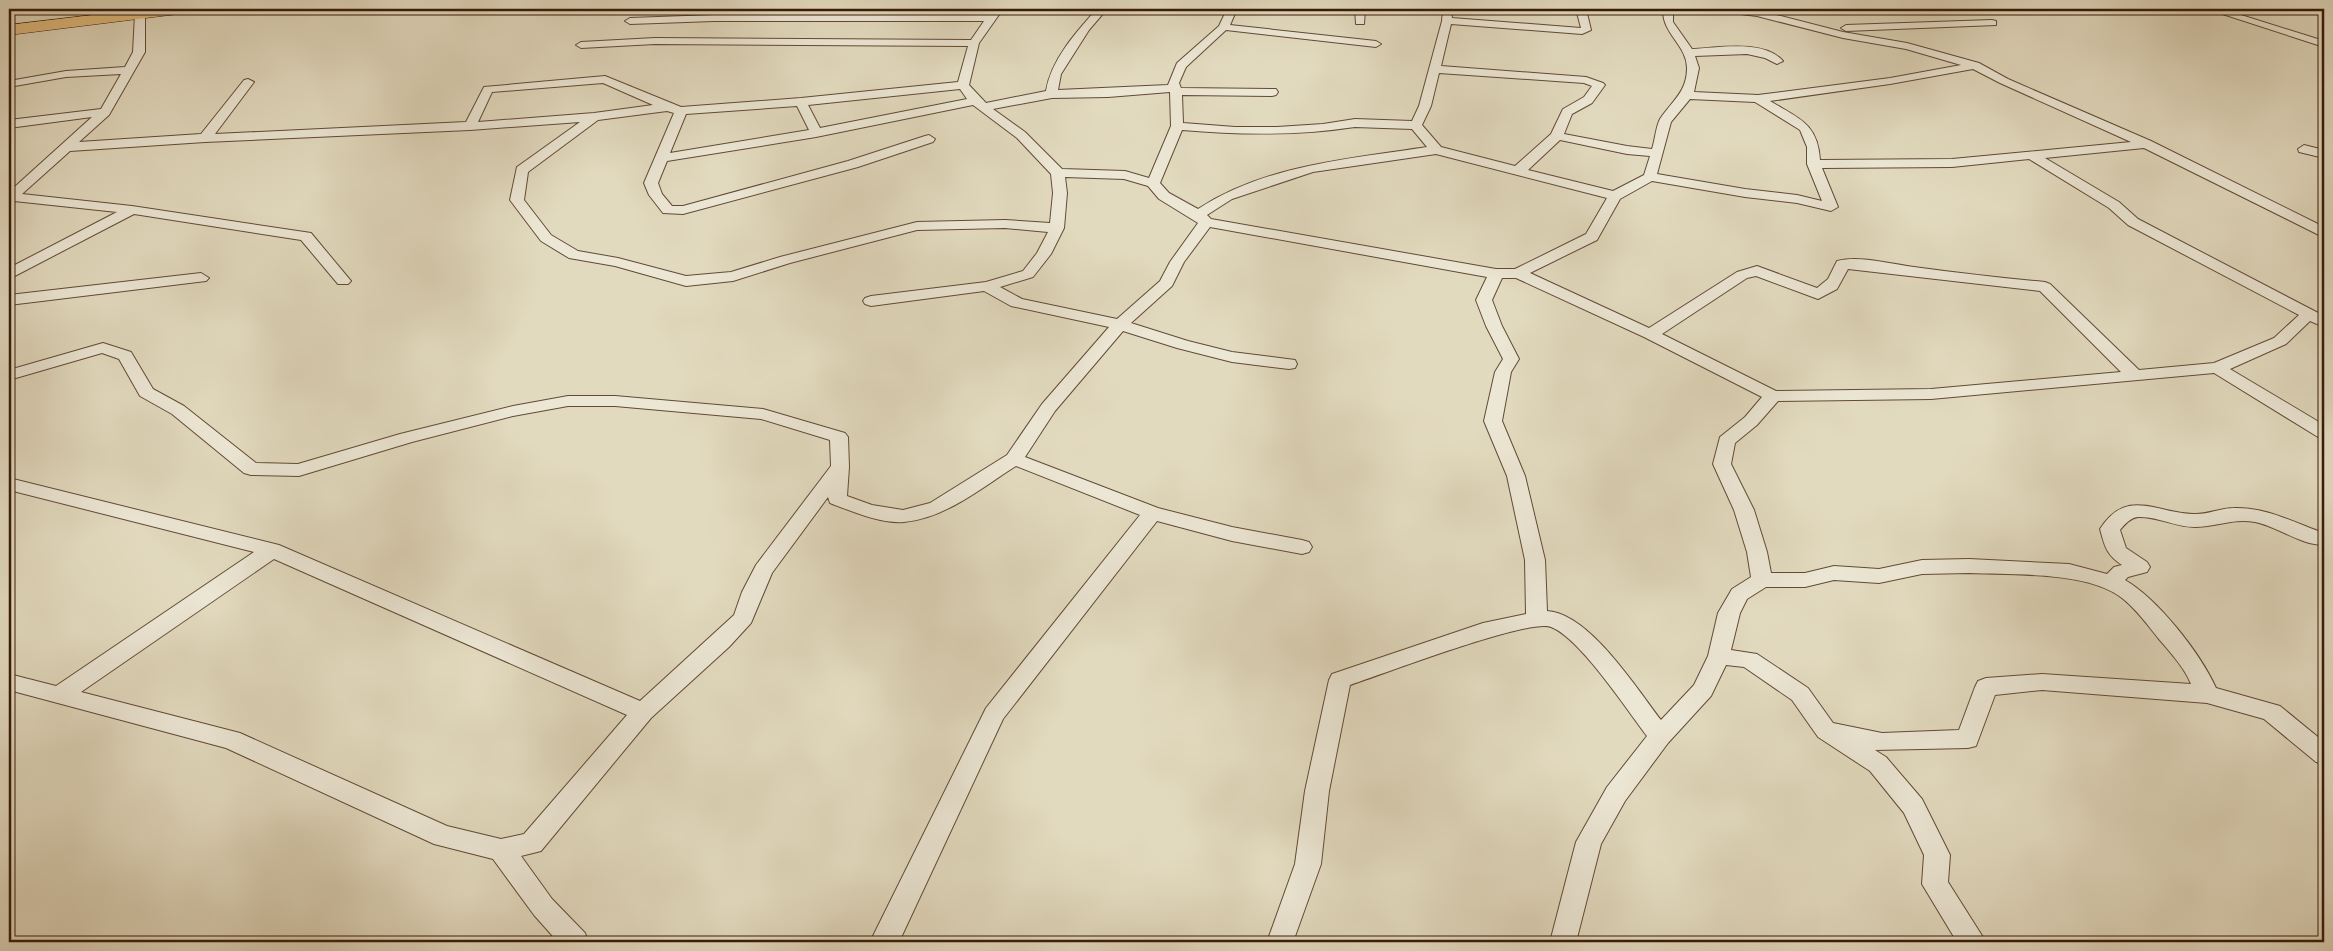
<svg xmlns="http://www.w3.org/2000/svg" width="2333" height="951" viewBox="0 0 2333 951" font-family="'IM FELL French Canon',serif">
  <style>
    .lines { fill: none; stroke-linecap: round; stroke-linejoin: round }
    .minor-casing { stroke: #624a36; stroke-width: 2 }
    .trunk-casing { stroke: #381a09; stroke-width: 1 }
    .minor { fill: #ece7d5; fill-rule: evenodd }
    .trunk { fill: #e1bd80; fill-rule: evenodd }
  </style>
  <rect width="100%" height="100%" fill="#e2dabf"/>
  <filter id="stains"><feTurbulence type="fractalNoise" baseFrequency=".004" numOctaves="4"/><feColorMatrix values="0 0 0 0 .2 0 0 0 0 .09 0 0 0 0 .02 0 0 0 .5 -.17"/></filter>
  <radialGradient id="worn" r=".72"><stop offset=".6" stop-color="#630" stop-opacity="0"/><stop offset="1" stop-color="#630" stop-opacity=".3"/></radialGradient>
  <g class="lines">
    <g class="minor-casing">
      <path id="minor" d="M993,9H1003L979,43L969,85L986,103L1046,91C1051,60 1076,32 1097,9H1107L1089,30L1061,74L1058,90L1168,85L1177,63L1219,26L1227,9H1237L1230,25L1376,41L1381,44L1376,47L1226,30L1186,67L1179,83L1181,88L1276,89L1278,92L1276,95L1272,96L1182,95L1183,123L1235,127H1277L1323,124L1355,119L1412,121L1419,106L1442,21L1443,9H1451L1452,18L1581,28L1576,9H1586L1591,30L1582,34L1451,24L1441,66L1586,77L1603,83L1605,85L1592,103L1572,114L1564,134L1627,146L1652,149C1655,140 1656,126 1660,119C1672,101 1687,92 1687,68C1687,45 1662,34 1663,9H1673V22L1692,49C1718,48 1764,39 1783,61L1777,64L1765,58L1747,54L1695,56L1699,68L1694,92L1758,95L1890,78L1961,65L1906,49L1843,38L1757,16L1724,12L1719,9L1757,10L1843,32L1907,43L1979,63L2008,79L2151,141L2324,227V236L2319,235L2144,148L2045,158L2119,202L2138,219L2324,316V327L2310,321L2286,344L2230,369L2324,425V438L2318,437L2214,373L1931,399L1778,401L1757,425L1735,443L1731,464L1754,510L1767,552L1771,573H1805L1834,566L1879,569L1922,560L1969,559L2069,564L2107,574L2114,567L2122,565C2106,554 2105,547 2100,529C2127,487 2156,513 2193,514C2207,515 2220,508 2234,508C2264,507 2291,521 2318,531H2324V545C2300,545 2279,527 2255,522C2233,518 2216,527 2195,527C2175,527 2157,516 2138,517C2130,518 2125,524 2120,530L2126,548L2147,562L2150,567L2147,572L2128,577L2125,580C2158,599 2200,653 2216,688L2280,706L2324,742V764L2316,762L2264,719L2207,703L2042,690L1995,695L1976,746L1968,748L1875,750L1886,757L1922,799L1950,855L1948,882L1986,942H1957L1922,884L1924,855L1904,813L1870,771L1818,737L1792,700L1744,667L1726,665L1711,696L1668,743L1625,801L1601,844L1576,942H1550L1576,842L1607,787L1647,736C1627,710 1580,638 1551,627C1529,618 1381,675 1350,685L1329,791L1321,864L1293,942H1267L1295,864L1305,791L1329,680L1332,674L1483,623L1526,614L1525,560L1507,476L1484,421L1495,372L1503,359L1486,326L1476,300L1487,277L1210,227L1184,262L1172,286L1131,323L1188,341L1232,352L1295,360L1297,364L1295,368L1289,369L1232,362L1177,348L1123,331L1055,411L1025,457L1158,508L1232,527L1302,540L1309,542L1312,547L1309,552L1302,554L1232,541L1157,521L1003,719L899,942H870L986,708L1140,515L1016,466C981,488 946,518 904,522C881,524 851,511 830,503L828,497L772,573L751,623L729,647L651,718L541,851L521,856L552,899L585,933L588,942H558L534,915L493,859L434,844L226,748L9,690V674L56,686L254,552L9,490V478L279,545L640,701L734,615L742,592L756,565L831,466L830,440L761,419L615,406H568L513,416L412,442L299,476L251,475L244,473L172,414L140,396L119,359L102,353L9,380V370L103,343L131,352L153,389L184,406L256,463L298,464L400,434L513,406L568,396H615L763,409L845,433L848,437L849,467L847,496L872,505L903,510L930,503L1007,455L1042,404L1109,327L1011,306L984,291L871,306L865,304L863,301L865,298L871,296L986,282L1023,271L1037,253L1048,232L1005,228L917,230L790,263L733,281L686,286L615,266L569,258L541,241L510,200L517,167L580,122L470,130L205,142L70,151L22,194L132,206L311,233L351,281L348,284H338L301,240L134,214L9,279V268L117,212L14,201L9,203V192L92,117L9,128V120L101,109L121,74L66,77L9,87V81L66,71L125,67L133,52L135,14L140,11L145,14V52L109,115L79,142L201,134L244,80L248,79L254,82L215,134L466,122L484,87L605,76L681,107L801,98L958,82L968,46L655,44L581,48L576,45L581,42L655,38L971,40L984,21H714L630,24L625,21L630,18L714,15H989ZM1973,69L2000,83L2131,142L1952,159L1820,160C1818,123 1798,118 1770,101L1890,84ZM1439,73L1584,83L1592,86L1584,97L1563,109L1551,134L1515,166L1441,147L1422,125L1431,106ZM603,83L653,105L594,113L478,122L492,92ZM960,89L967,99L820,128L808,105ZM1170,92L1171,126L1149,178L1125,171L1062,169L1025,132L993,109L1052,98L1108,97ZM1690,99L1755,102L1800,130L1807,147V164L1822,201L1797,195L1745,189L1657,174L1671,122ZM973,105L1017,138L1051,174L1053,193L1050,223L1005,220L917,222L780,257L731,272L686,276L618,258L578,251L551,235L524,200L528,172L598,120L667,111L674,113L644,183L649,195L663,213L683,214L858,167L933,142L935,139L929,135L925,136L848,161L683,206H672L662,194L658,183L667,161L816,137ZM797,106L809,130L670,153L686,114ZM1355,127L1412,129L1427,147C1349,159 1265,165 1198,209L1169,193L1160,183L1182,130C1240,135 1297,136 1355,127ZM1560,140L1627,154L1650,156L1644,175L1613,191L1528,170ZM1436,154L1607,198L1586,234L1515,269H1496L1211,219L1207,215L1232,199L1313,172ZM2029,159L2109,208L2128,225L2299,315L2274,338L2214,363L2139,370L2050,284L2045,282C2001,278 1958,273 1914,267C1890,264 1860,255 1837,261L1828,279L1817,288L1757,266L1737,272L1649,328L1530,273L1597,240L1620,199L1652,181L1745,197L1797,203L1831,211L1838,207L1822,168L1952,167ZM1065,177L1124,179L1148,186L1159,199L1198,223L1170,262L1160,281L1117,319L1022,299L1000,287L1033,277L1051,254L1064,228L1067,193ZM1848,269L2040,291L2121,372L1931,389L1776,391L1662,334L1747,278L1756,276L1818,299L1837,289ZM1502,278H1516L1644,337L1762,397L1745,417L1720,437L1713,464L1734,510L1747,552L1751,577L1732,589L1718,613L1708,656L1694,685L1661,720C1637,689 1589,613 1547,611L1545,560L1525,476L1502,421L1511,372L1519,359L1502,326L1492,300ZM274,559L627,715L524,834L501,839L447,826L240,733L81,692ZM1969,573C2012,575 2088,571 2122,598C2136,609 2147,624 2158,638C2170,652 2184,667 2191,684L2042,674L1986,678L1978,681L1975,687L1959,730L1882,733L1833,723L1808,688L1757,654L1731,650L1740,613L1747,599L1766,587H1805L1834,580L1879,583L1922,574Z
        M1355,9H1365L1364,24H1356Z
        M2207,9H2222L2324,41V47Z
        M1992,20L1996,21V25L1846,31L1841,28L1846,25Z
        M2304,145L2324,150V158L2299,152L2298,149Z
        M201,273L209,278L206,281L9,305V295Z"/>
    </g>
    <g class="trunk-casing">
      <path id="trunk" d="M143,9H186L178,14L9,35V25Z"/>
    </g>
    <use href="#minor" class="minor"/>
    <use href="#trunk" class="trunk"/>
  </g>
  <rect width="2333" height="951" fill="none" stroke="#e2dabf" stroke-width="30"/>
  <rect x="10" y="10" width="2313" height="931" fill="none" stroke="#381a09" stroke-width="2.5"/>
  <rect x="15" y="15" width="2303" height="921" fill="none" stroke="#381a09"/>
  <rect width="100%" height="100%" filter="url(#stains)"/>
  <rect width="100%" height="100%" fill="url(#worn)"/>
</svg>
